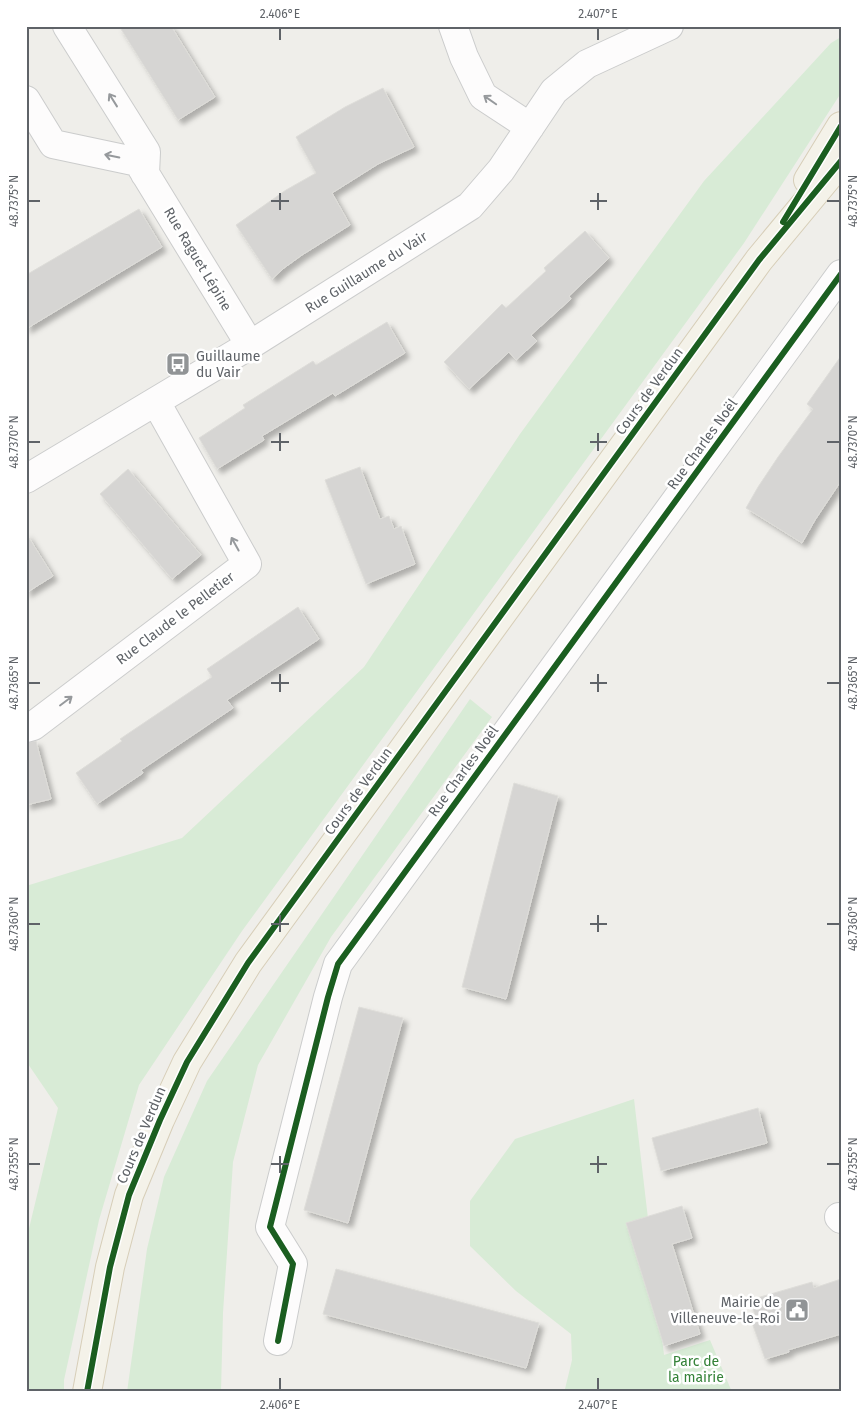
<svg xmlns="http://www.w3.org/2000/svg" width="867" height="1418" viewBox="0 0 867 1418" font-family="'Fira Sans',sans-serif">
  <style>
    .green { fill: #d8ebd6 }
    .building { fill: #d6d5d3; stroke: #deddd9; filter: url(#shadow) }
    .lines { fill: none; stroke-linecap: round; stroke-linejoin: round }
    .minor-casing { stroke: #cbcccc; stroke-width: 30 }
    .primary-casing { stroke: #d7ceb8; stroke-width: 30 }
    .minor { stroke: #fdfcfc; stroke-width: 28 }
    .primary { stroke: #f4f2e9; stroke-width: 28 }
    .cycleway-casing { stroke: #fff; stroke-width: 9 }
    .cycleway { stroke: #1b5e20; stroke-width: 6 }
    .oneway { stroke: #96999c }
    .ticks { fill: none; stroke: #5f6368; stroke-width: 2 }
    .labels { text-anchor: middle; stroke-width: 5; stroke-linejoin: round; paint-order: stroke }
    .street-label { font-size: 14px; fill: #5f6368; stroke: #fff }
    .poi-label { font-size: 14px; fill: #5f6368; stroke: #fff; text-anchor: start }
    .park-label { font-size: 14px; fill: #348238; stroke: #fff }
    .neatline { fill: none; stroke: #5f6368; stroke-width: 2 }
    .ticks-label { font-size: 12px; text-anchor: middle; fill: #5f6368 }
  </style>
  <defs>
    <filter id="shadow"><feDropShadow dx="4.5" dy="4.5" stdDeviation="2.5" flood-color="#0004"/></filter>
  </defs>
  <rect width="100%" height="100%" fill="#efeeea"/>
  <path class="green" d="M841,37V93L744,243L242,931L139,1085L99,1220L64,1380V1392H26V1241L58,1108L26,1061V886L182,838L364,667L520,434L704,181L831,43Z
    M470,699L492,717L331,937L258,1065L233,1162L223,1313L221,1392H127L147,1249L164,1177L207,1081Z
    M634,1099L664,1355L710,1340L732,1392H557L565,1389L572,1360L571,1334L516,1291L470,1246V1201L515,1139Z"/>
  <path class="building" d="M119,26H171L215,97L178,120Z
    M383,88L414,147L378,164L332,193L350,225L302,255L284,268L272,279L236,225L286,190L316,173L296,137L345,107Z
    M139,209L162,247L26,329V275Z
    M585,231L609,258L569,296L571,299L531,335L537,341L516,360L509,352L469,389L444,362L502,304L506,308L546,271L544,268Z
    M387,322L405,353L335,396L333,393L262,436L264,440L217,469L199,438L245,408L243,405L313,361L316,365Z
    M841,356V481L815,520L802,543L746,508L758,487L778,457L813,409L807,404Z
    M360,467L380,519L389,516L394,529L401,526L415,564L366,584L325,480Z
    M128,469L201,555L172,579L100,494Z
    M26,533L53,576L26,593Z
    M298,607L319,639L227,700L233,708L141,770L143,773L97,804L76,773L122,741L120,739L212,677L207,669Z
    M36,741L51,799L26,805V743Z
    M514,783L558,796L506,999L462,987Z
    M359,1007L403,1018L348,1223L304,1210Z
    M758,1108L767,1143L661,1171L652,1138Z
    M682,1206L692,1238L672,1244L700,1334L664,1346L626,1223Z
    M336,1269L539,1323L526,1368L323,1314Z
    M841,1279V1334L788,1350L789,1352L765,1359L752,1323L757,1321L750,1300L812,1282L814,1288Z"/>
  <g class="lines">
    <g class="minor-casing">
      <path id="minor" d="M67,26L146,152L145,174
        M453,26L464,57L483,96L530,127
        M26,100L53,144L138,162L250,345
        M26,479L250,345L470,206L501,170L554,91L587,64L669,26
        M26,728L33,726L247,564L156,402
        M839,1217L841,1219
        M278,1341L293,1264L270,1227L328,997L338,964L841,274"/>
    </g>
    <g class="primary-casing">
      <path id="primary" d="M808,180L841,126
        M87,1392L110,1267L129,1195L160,1120L187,1062L248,963L759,260L841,161"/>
    </g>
    <use href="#minor" class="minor"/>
    <use href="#primary" class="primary"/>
    <g class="cycleway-casing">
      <path id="cycleway" d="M783,222L841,126
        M278,1341L293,1264L270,1227L328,997L338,964L841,274
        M87,1392L110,1267L129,1195L160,1120L187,1062L248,963L759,260L841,161"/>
    </g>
    <use href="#cycleway" class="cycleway"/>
  </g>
  <defs><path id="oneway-shaft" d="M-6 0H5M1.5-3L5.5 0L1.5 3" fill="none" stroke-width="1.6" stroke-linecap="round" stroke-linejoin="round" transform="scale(1.25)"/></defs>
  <g class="oneway">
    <use href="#oneway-shaft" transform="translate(113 100) rotate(-122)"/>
    <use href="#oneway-shaft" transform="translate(490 100) rotate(-145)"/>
    <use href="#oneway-shaft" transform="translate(112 156) rotate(-168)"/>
    <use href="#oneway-shaft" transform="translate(235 544) rotate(-119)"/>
    <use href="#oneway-shaft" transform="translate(66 701) rotate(-37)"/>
  </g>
  <path class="ticks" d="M280,28V40M598,28V40M280,193V210M598,193V210M28,201H40M271,201H289M590,201H607M827,201H840M280,433V451M598,433V451M28,442H40M271,442H289M590,442H607M827,442H840M280,674V692M598,674V692M28,683H40M271,683H289M590,683H607M827,683H840M280,915V932M598,915V932M28,924H40M271,924H289M590,924H607M827,924H840M280,1156V1173M598,1156V1173M28,1164H40M271,1164H289M590,1164H607M827,1164H840M280,1378V1390M598,1378V1390"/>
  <defs>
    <g id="bus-square" transform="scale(1.25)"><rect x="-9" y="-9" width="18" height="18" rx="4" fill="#919496" stroke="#fff"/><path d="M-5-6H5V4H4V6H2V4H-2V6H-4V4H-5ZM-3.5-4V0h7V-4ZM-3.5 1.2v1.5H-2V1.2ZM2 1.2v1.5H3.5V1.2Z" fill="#fff"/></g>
    <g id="civic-square" transform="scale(1.25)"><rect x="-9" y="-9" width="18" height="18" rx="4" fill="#919496" stroke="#fff"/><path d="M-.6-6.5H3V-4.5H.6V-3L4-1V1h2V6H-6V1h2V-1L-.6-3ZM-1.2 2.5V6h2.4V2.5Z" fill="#fff"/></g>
  </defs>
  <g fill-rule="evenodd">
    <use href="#bus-square" x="178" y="364"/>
    <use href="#civic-square" x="797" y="1310"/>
  </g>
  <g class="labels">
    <g class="street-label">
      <text transform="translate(198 259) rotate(59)" y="5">Rue Raguet Lépine</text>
      <text transform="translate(366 272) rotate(-32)" y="5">Rue Guillaume du Vair</text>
      <text transform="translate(649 391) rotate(-54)" y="5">Cours de Verdun</text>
      <text transform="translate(702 444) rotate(-54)" y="5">Rue Charles Noël</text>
      <text transform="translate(175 618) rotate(-37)" y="5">Rue Claude le Pelletier</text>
      <text transform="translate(463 771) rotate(-54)" y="5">Rue Charles Noël</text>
      <text transform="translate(358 791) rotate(-54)" y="5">Cours de Verdun</text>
      <text transform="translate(141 1135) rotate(-67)" y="5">Cours de Verdun</text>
    </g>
    <g class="poi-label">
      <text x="196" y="361">Guillaume<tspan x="196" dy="16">du Vair</tspan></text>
      <text x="780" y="1307" text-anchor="end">Mairie de<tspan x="780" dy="16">Villeneuve-le-Roi</tspan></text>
    </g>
    <g class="park-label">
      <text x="696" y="1366">Parc de<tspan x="696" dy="16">la mairie</tspan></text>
    </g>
  </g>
  <rect width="867" height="1418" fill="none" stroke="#ffffff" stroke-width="55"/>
  <rect x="28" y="28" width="812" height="1362" class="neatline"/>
  <g class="ticks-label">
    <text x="280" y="18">2.406°E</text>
    <text x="598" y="18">2.407°E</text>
    <text transform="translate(14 201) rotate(-90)" y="4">48.7375°N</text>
    <text transform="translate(853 201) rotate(-90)" y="4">48.7375°N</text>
    <text transform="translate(14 442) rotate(-90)" y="4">48.7370°N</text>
    <text transform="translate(853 442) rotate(-90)" y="4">48.7370°N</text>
    <text transform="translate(14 683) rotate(-90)" y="4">48.7365°N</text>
    <text transform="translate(853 683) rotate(-90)" y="4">48.7365°N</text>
    <text transform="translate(14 924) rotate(-90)" y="4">48.7360°N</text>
    <text transform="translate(853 924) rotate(-90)" y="4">48.7360°N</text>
    <text transform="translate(14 1164) rotate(-90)" y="4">48.7355°N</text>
    <text transform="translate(853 1164) rotate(-90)" y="4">48.7355°N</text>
    <text x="280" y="1409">2.406°E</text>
    <text x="598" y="1409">2.407°E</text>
  </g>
</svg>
